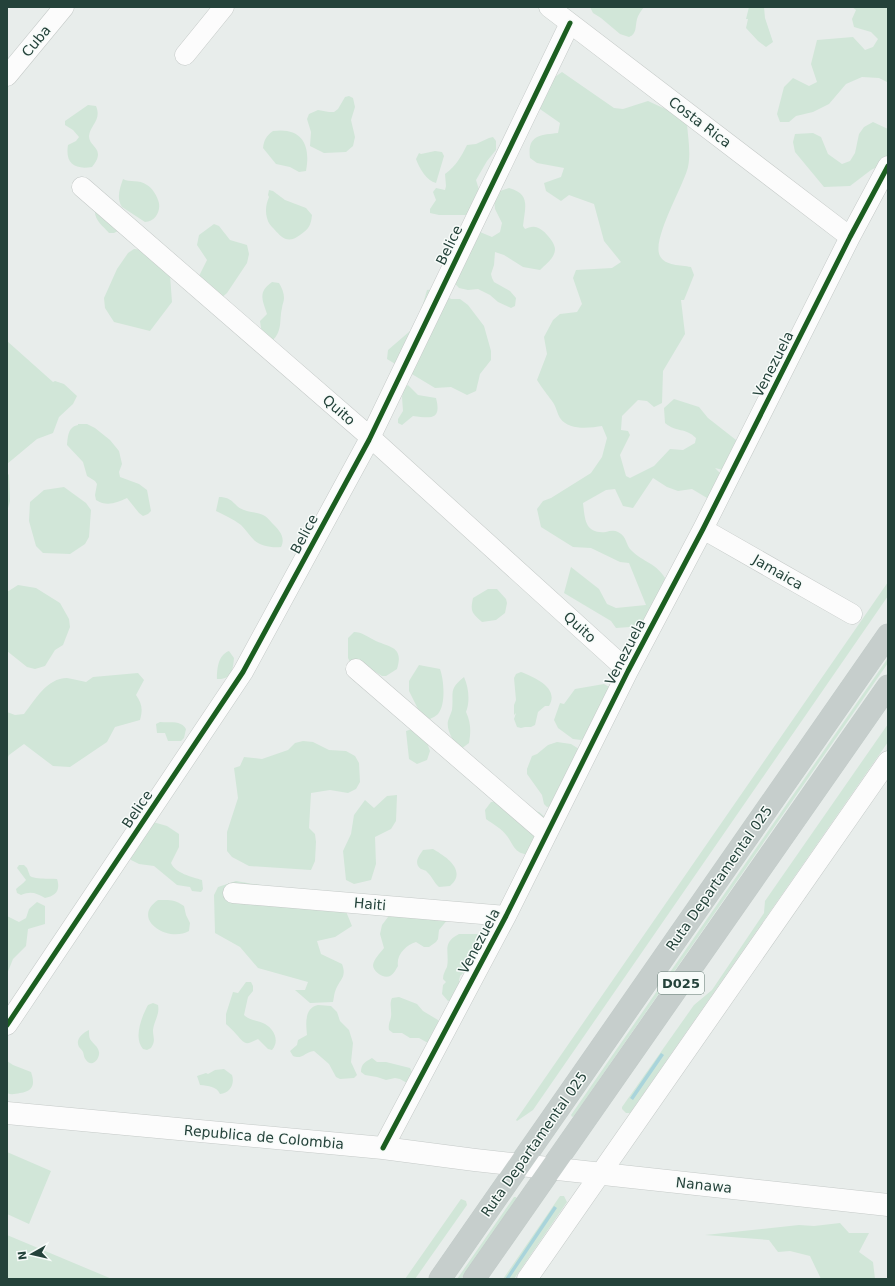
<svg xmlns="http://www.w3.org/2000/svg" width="895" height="1286" viewBox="0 0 895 1286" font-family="'DejaVu Sans',sans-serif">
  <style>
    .green { fill: #d1e6d8 }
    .water { fill: #a9d4db }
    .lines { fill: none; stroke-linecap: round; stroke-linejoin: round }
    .minor-casing { stroke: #c5cac8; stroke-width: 21 }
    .tertiary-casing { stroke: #c5cac8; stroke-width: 23 }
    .trunk-casing { stroke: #c3ccc9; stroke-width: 23 }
    .minor { stroke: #fcfcfc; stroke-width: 20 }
    .tertiary { stroke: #fcfcfc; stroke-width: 22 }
    .trunk { stroke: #c6cecc; stroke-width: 22 }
    .cycleway-casing { stroke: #f7fbf9; stroke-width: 8 }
    .cycleway { stroke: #1b5e20; stroke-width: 5 }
    .labels { text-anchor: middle; stroke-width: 3; stroke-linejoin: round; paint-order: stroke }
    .shield { fill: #f7fbf9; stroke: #637a73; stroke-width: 1 }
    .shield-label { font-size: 13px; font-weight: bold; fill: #24423a }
    .street-label { font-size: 14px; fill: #24423a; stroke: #f7fbf9 }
  </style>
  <rect width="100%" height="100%" fill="#e8edeb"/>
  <path class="green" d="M590,7H644C641,11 638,15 637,19C635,27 637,34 629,37L620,34L601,18L593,13Z
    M749,7H764L765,18L773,42L766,47L758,41L746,28L748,19H746Z
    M852,7H888V84L887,82L879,78L862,77L846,84L829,104L813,112L796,116L789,122H780L777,114L784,87L793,78L809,86L817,82L811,64L817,40L853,37L865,50L873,47L878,39L871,32L854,27L852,19L856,10Z
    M562,72L614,108L623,109L648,101L672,112L687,124C688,138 691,153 688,167C684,185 651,240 660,256C665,266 681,265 691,267L694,275L684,300H681L685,334L663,371L662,403L654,407L647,401L638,400L622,416L621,430L628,431L630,435L620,455L626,476L630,478L654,466L670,449L683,450L695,443L696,438C685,427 677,433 665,423L664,408L674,399L699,407L708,418L745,447L731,472L715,468L730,483L712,501L692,489L678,491L667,487L653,478L633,508L623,506L615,489L606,490L583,503C585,520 585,534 606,532C610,531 614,530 618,532C628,537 625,545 632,551C643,562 656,563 665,578L661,596L644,626L616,628L611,621L564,593L571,567L599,589L607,604L616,608L646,605L629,563L620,562L591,548L573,547L541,527L537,509L543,501L551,498L591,473L602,457L607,438L602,426C590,428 569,431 560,418C557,413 556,406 552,401C547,394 542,388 537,380L547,354L544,337L553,320L560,314L577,312L582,304L573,278L576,270L612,268L621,262L604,241L594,204L569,195L561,201L546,191L544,183L561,177L564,168L537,163L530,158C527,135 540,135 558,133L560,123L537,107L539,88Z
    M349,96L353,98L355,107L351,120L355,137L353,146L346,152L324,153L310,146L311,132L307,119L309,114L318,110L329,112H334L338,109L345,97Z
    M88,105L96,106C102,120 90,125 89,136C89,148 107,148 92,167C74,170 65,163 68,145L76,141L79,137L73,130L65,125V121Z
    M873,122L888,129V161L887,162L871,170L850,186L824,187L795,152L793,142L795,134L813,133L821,137L828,154L842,164L850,161L855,153L859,134L864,127Z
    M273,131C302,127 311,145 306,171L299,172L290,167L276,164L263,148C264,140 266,136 273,131Z
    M493,137L496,141V150L487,161L476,180L480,193L466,215H439L430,213V209L436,200L433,192L436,188L445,190L446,186L445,174C456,166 461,157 467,145L476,144L489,138Z
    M435,151L442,152L444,156L436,183C427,181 419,168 416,159L419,153L421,154Z
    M123,179C130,183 139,179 147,185C152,188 156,194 158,200C162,209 156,222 145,222L122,207C116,198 120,188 123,179Z
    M509,188C531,194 525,207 523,226L525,229C528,228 532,226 535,227C542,227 555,242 555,249C555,258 546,264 540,270L523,267L504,255L495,252L494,265L491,274L492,278L494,282L510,291L516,298L515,306L511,308L498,302L490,295L478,289L468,290L459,288L447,275L445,266L446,247L449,250L453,251L480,232L492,237L500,232L502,223L495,209L494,199L500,191Z
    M269,190L273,191L285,200L306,208L312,215C311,225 309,229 300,235C288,244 282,238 274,229C271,226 268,223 267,218C265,211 266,204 269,197L268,195Z
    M95,210L118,231L114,233H109C103,226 94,220 95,210Z
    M214,224L219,226L230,240L247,245L249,254L247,263L227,293L220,299L199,276L207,260L197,245L199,235Z
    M134,249L144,250L155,264L170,275L172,302L150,331L114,322L105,308L104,298L117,269L128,253Z
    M272,282L279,283C282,288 284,293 284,298C284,302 282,305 282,308C279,320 283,331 272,341L262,335L260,321L267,314C262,299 258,292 272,282Z
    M437,289L451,299H460L468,305L484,326L491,351V360L480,374L476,391L467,395L451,387L435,388L387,359L388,350L410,331L411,333L419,318L427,290Z
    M7,341L53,382L55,381L64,384L77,396L73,404L59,417L53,433L37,439L7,464Z
    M408,385L418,395L436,398C442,421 430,418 413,416L402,425L398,423V419L403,411L402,397L404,388Z
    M78,424H87L95,428L110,440L119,451L122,464L119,472L120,477L139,484L147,490L151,511L148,514L143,516L139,513L127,498C116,503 107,507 96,500L95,495L97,484L95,481L87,476L83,462L67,445C68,436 68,427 78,425Z
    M7,473L9,475L10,501L7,512Z
    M64,487L86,503L91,510L89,537L85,544L70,554L43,553L36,546L29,521L30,502L44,490Z
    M219,497C234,497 234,507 244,510C251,513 259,512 265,516C268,518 270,521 272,523C279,530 286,537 281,547C272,548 260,546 254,540C249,535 246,530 241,525C233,519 224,515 216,511Z
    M888,582V596L533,1110L517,1121L516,1120Z
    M18,585L36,588L60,603L69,619L70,627L63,645L55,650L45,666L35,669L27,667L7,651V592Z
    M488,589H497L506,599L507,603L505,613L496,620L482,622C472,613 470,612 473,598Z
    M354,632C362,632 368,637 374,640C390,648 404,646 397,669L386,676H382L374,671L355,665L350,662L348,658V638Z
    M229,651L234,658C233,669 232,680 217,679C217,669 218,655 229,651Z
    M888,658V663L574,1116L572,1117L571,1115Z
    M419,665L440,669C444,680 446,704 438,714C436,716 432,718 430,719L421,715L409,691V681Z
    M521,672C534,677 560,688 549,706H545L538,712L535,725L531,727H525L521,728L517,727L514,719L516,713L514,715V705L516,700L514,678L516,674Z
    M138,673L144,680L136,695C142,704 143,709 140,720L115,727L107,742L70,767L53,766L24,744L9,755L7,759V712L15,715L24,714C35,700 47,678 67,678C74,679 80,681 86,682L93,677Z
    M464,677C469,688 470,702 466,712C471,723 471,731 469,743L461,749C454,744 446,730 448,721C449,717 451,714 452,710C454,692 448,690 464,677Z
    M604,684L611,688L596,730L581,740L573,739L558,728L554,720L560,703L564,704L575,689Z
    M160,722C170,723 181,720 186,729L184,738L181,741H168L165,733H157L156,724Z
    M888,724V742L630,1113H626L622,1109V1107L694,1005L712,990L764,913L765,901Z
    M421,726L430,751L427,760L417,764L409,759L406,731Z
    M303,741L313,742L329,750L346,751L355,756L359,763L360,782L356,789L348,793L330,790L311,793L309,828L315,834L316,842L315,861L311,870L249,866L232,857L227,851V832L238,798L234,768L240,766L244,757L262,759L288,750L295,743Z
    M557,742L571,744L579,749L552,806L547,807L544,804L542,795L527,774V769L532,756L537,754L548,745Z
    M397,795L396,821L391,829L375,837L376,864L371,880L354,884L346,880L343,851L351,834L354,815L365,800L374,808L387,796Z
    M514,799L525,809L539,812L546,818L530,855C514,853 515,847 507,836C502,829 493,824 486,819L485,810L491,802Z
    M153,822L167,826L179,834V847L171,863C175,873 192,877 202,880L203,889L201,892L192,891L190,887L177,885L154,866L139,864L131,860L129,855Z
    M433,849C443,855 460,865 456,878C455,881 452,884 450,886L439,887C434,883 432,876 427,872C426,870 423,870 421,869C413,863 419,856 423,850Z
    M19,865H24L27,868L30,876C37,880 49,878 57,879C61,891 55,896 45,898C36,893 31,891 21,895L17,893L16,889C20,885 23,884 26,880L17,868Z
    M236,881L271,887L279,892L293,888L326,892L345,909L352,926L335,937L317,941L321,954L342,964C347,977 340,979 336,989C334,993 334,998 333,1002L310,1003L295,990H305L308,982L258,968L240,947L215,933L214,895L218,887Z
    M158,900C170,900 174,899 184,906L186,915L190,923L189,931C168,943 130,919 158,900Z
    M37,902L45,906V924L28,929L26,946L13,959L7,974V916L19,922L26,918L29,909Z
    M397,905L448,919L439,930L438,939L436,942L429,947H424L416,942C406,945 396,955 398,966C396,969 394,974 390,976C384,979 373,972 373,965C374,959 380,953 384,948L380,934L382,925Z
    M459,934H478L485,940L470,967L460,976L459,981L461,985L457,999L448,1001L442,994L443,985L446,982L443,979C443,974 445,971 447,967C450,952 441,943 459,934Z
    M246,982H251L253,986V991L248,997L244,1015C250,1021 258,1020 265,1024C274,1029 280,1041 272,1050L268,1049L258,1039C245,1046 245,1044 236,1034C233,1030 229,1027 226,1024V1014L233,992L238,993Z
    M399,997L417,1004L423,1011L438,1020L441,1024L428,1043L419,1038H410L402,1033H393L389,1030C388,1024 390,1022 391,1017C392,1010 389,1004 392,998Z
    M153,1003L158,1005C160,1014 154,1021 153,1030C153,1038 156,1040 151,1048L147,1050L143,1049C133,1038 142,1016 148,1005Z
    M318,1005L331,1006L337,1012L340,1021L349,1030L353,1043L351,1062L357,1075L354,1078L340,1079L336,1077L329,1064L314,1051C305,1052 302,1060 293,1056L290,1051L297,1045L298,1040L307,1035C306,1024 304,1008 318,1005Z
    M89,1030C89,1033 89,1037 90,1039C93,1044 98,1046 99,1052C100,1059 92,1068 86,1060C84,1058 84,1055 83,1052C82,1050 80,1048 79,1047C75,1040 82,1033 89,1030Z
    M372,1058L377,1062H386L410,1068L412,1072L407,1083L400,1079L395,1078L386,1080L377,1077L365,1075L361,1072C361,1064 365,1062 372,1058Z
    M7,1061L13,1065L31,1072C35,1084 34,1091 20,1093C15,1094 11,1095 7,1093Z
    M224,1069L232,1075C235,1084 230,1093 220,1094C216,1086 209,1086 200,1085L197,1076L206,1073L208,1074L215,1070Z
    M7,1152L51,1171L29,1224L7,1214Z
    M560,1196H564L567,1202L514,1279H503Z
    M514,1197H516L517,1199L461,1279H457Z
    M461,1199L466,1201L467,1205L415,1279H405Z
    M840,1223L849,1233H869L859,1252L873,1262L875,1279H821L810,1256L790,1251L778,1252L769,1240L705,1235L799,1225L814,1226Z
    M7,1235L112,1279H7Z"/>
  <path class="water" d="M661,1053L664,1055L633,1100L630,1098Z
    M554,1206L557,1208L509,1279H505Z"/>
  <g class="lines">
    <g class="minor-casing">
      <path id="minor" d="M549,7L850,237
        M185,55L224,7
        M7,76L64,7
        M82,187L370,437L628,671
        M703,529L852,614
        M356,669L547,834
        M233,893L506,916
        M7,1025L243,672L369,440L570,23
        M383,1148L506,916L628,671L703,529L850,237L888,166
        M527,1279L888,761"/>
    </g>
    <g class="tertiary-casing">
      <path id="tertiary" d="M7,1113L383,1148L475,1160L888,1205"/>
    </g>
    <g class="trunk-casing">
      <path id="trunk" d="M440,1279L888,635
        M474,1279L888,686"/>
    </g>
    <use href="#minor" class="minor"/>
    <use href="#tertiary" class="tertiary"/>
    <use href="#trunk" class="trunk"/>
    <g class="cycleway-casing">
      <path id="cycleway" d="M7,1025L243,672L369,440L570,23
        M383,1148L506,916L628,671L703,529L850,237L888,166"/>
    </g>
    <use href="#cycleway" class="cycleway"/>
  </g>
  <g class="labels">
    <rect class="shield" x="658" y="972" width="46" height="22" rx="3"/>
    <g class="shield-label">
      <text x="681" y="988">D025</text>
    </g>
    <g class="street-label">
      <text transform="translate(36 41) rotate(-50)" y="5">Cuba</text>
      <text transform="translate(700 122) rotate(37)" y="5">Costa Rica</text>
      <text transform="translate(449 245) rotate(-64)" y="5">Belice</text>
      <text transform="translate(773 364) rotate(-63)" y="5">Venezuela</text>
      <text transform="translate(339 410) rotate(41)" y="5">Quito</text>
      <text transform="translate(304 534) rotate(-62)" y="5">Belice</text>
      <text transform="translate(778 572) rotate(30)" y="5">Jamaica</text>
      <text transform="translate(580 627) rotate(42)" y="5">Quito</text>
      <text transform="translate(625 652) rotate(-63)" y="5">Venezuela</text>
      <text transform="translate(137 809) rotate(-56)" y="5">Belice</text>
      <text transform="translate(719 878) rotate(-55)" y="5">Ruta Departamental 025</text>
      <text transform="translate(370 904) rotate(5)" y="5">Haiti</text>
      <text transform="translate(479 941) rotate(-62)" y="5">Venezuela</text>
      <text transform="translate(264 1137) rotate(5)" y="5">Republica de Colombia</text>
      <text transform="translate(534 1144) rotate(-55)" y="5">Ruta Departamental 025</text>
      <text transform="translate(704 1185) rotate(6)" y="5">Nanawa</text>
    </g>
  </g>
  <rect width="895" height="1286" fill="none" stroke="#24423a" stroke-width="16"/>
  <g transform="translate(32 1254) rotate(262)" stroke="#f7fbf9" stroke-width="3" paint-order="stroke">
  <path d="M0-3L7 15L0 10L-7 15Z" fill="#24423a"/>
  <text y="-6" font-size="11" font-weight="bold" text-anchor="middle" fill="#24423a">N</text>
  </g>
</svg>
